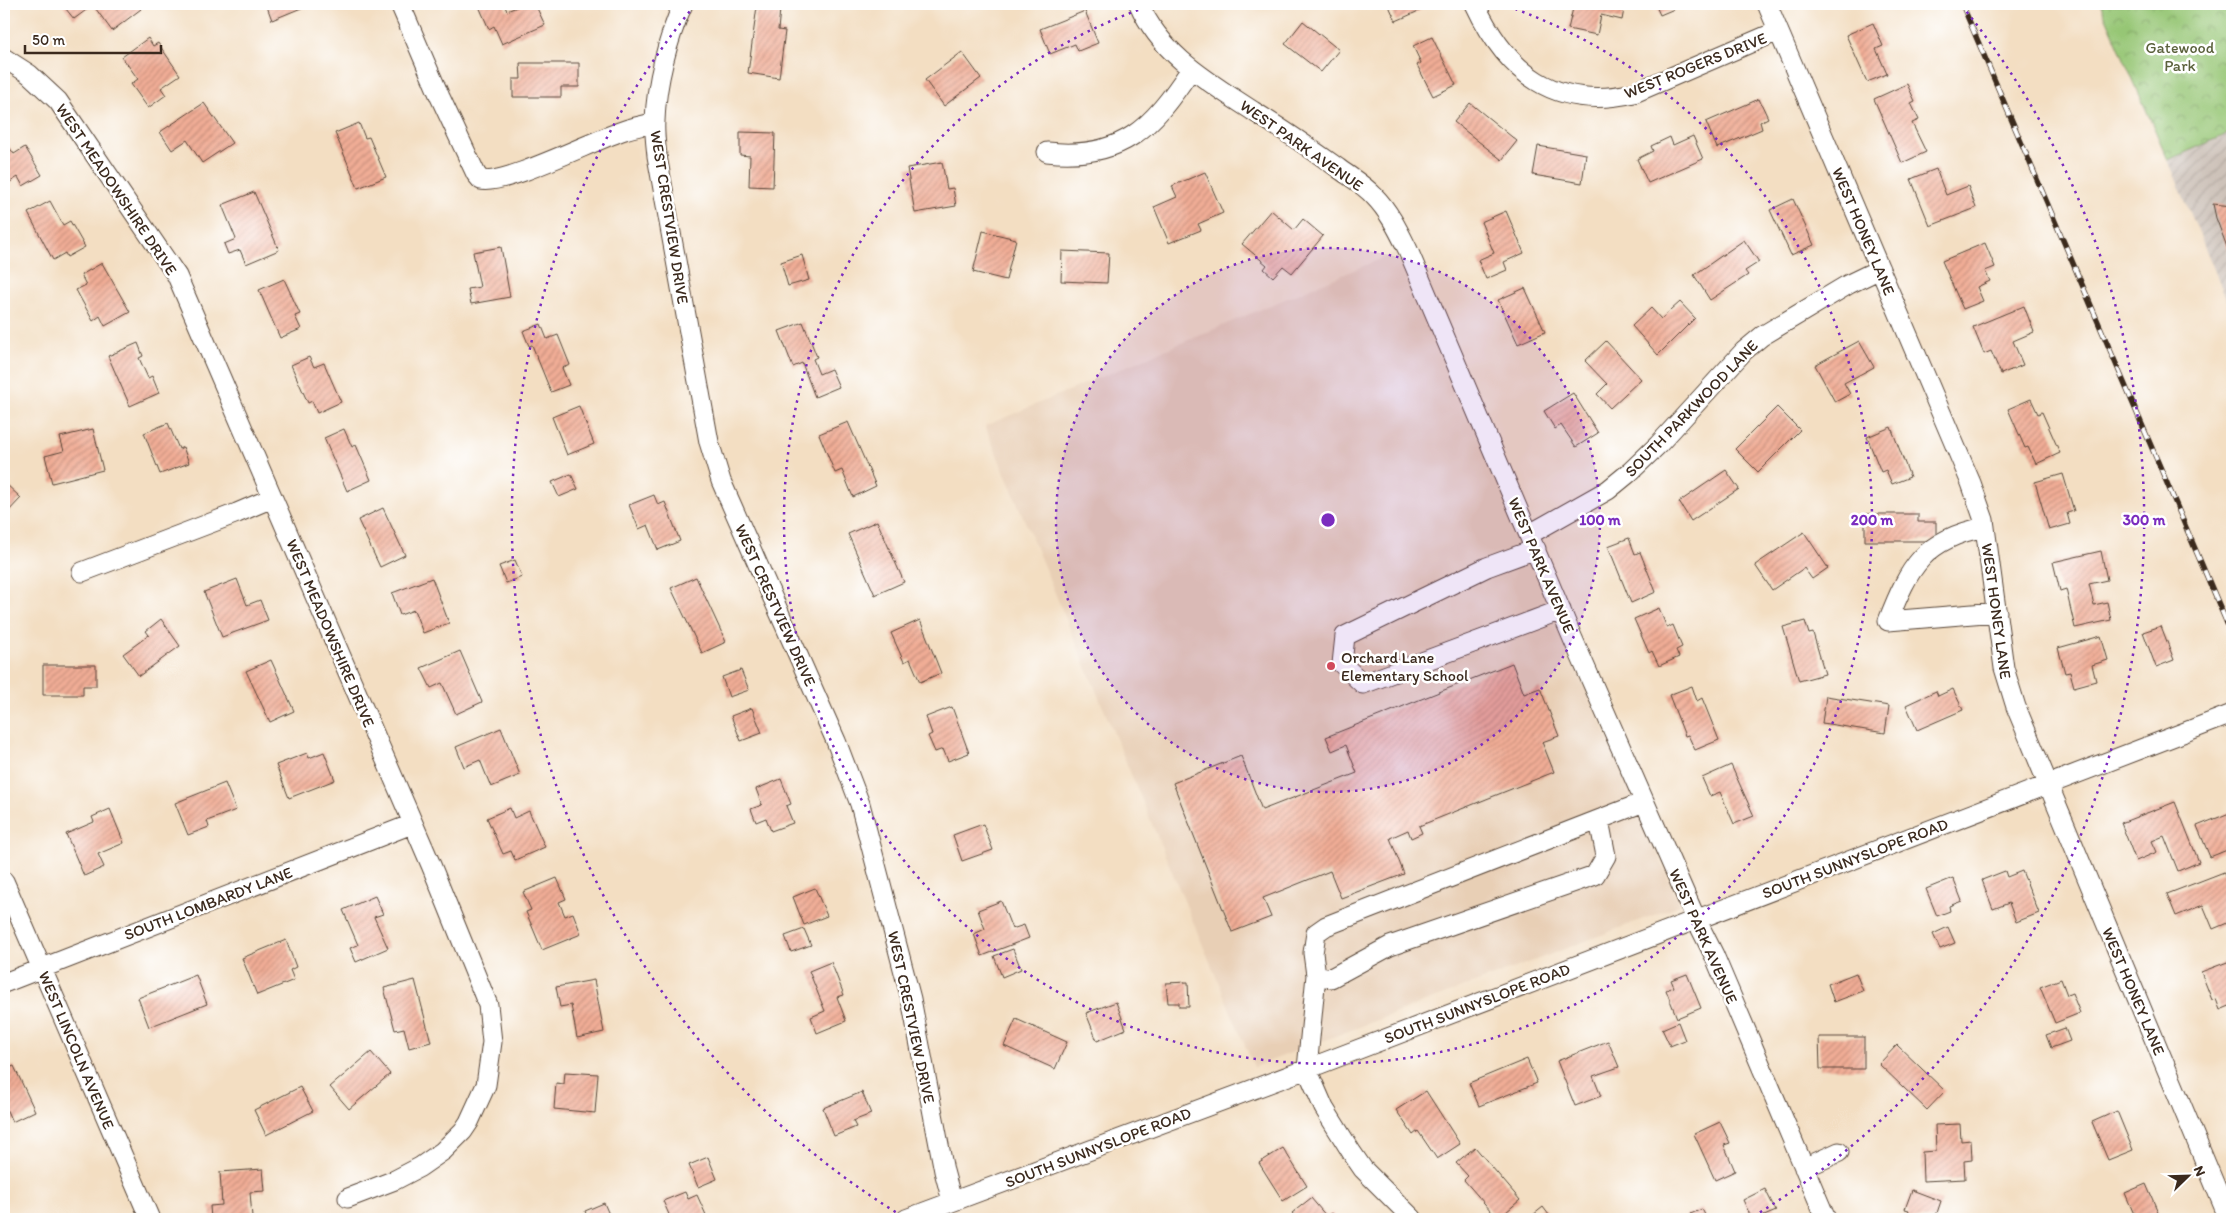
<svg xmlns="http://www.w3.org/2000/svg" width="2236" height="1223" viewBox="0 0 2236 1223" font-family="Itim,sans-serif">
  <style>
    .built { fill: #e8cfb5 }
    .industrial { fill: url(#industrial-furrows) }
    .park { fill: url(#park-crowns); stroke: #68784a }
    .building { fill: url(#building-hatch) }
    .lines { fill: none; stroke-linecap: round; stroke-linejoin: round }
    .minor-casing { stroke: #574537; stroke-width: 21 }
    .minor { stroke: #fff; stroke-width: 19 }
    .rail-casing { stroke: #3b2a1e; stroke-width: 5.5 }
    .rail { stroke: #fff; stroke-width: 4; stroke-dasharray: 11; stroke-linecap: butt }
    .ring { fill: none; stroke: #7b2cbf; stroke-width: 2.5; stroke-dasharray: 2.5 5 }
    .poi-dot { fill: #d1495b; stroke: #fff; stroke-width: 2 }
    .labels { text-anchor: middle; stroke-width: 5; stroke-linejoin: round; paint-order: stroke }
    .park-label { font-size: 16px; fill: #5b613c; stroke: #fff }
    .street-label { font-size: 16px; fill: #3b2a1e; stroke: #fff }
    .poi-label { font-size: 16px; fill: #3b2a1e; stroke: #fff; text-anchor: start }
    .centre { fill: #7b2cbf; stroke: #fff; stroke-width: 2.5 }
    .ring-label { font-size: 15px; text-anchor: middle; font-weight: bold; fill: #7b2cbf; stroke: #fff; stroke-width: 5; stroke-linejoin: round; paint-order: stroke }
  </style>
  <defs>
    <pattern id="industrial-furrows" width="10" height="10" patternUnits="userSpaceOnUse" patternTransform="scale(1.25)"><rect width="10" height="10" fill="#cdc2b9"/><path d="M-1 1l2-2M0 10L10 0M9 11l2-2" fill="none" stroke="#b1a79f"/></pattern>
    <pattern id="park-crowns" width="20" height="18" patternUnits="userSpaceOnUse" patternTransform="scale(1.25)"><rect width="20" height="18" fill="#96c675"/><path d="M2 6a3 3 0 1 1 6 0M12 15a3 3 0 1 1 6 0" fill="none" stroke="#7ca15f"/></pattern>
    <pattern id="building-hatch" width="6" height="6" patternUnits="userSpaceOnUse" patternTransform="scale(1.25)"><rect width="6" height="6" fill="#f1ad96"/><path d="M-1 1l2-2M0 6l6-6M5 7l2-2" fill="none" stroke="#c48d7a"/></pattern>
  </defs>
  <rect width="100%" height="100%" fill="#fff"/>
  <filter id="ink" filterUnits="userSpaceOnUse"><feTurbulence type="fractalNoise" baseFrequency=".02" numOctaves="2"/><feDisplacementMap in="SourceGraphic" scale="10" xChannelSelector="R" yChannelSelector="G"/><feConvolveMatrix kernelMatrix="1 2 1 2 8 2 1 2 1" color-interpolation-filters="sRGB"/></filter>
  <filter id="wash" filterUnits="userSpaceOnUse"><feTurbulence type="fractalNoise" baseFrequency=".0096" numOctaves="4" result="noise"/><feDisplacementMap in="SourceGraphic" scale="20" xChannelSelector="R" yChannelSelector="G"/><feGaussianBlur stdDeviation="1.12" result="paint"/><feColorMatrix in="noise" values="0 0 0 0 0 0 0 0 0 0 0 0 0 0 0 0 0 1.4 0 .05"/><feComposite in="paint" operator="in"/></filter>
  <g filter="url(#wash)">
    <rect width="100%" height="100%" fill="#f3dec2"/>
    <path class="built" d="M1399,251L1680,905L1254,1067L985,426Z"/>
    <path class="industrial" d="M2232,132V312L2168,160Z"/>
    <path class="park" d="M2100,4H2232V132L2168,160Z"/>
    <g id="blocks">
      <path class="building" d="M62,4H137L141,9L112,31L93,5L74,19Z
        M266,4H305L306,6L272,20Z
        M478,4H504L507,11L524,4H535L545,25L502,44L494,26L489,29Z
        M1388,4H1418L1421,10L1396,21Z
        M1574,4H1625L1622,20L1601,15L1597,35L1568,29Z
        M1655,4H1686L1660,15Z
        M757,6L780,9L778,30L785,31L779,78L748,73Z
        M1085,11L1098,43L1078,51L1075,44L1050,54L1040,29Z
        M1303,21L1339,50L1321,72L1285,44Z
        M1873,23L1883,46L1876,49L1887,74L1867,82L1846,35Z
        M1432,37L1456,85L1433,96L1417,65L1421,63L1413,46Z
        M148,38L153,46L158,43L180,75L161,88L166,95L148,108L131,84L138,79L122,57Z
        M962,52L981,78L944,106L925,80Z
        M520,63H579V87H561V97H513V79H521Z
        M1907,84L1915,101L1911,103L1919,120L1912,123L1926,152L1902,163L1874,99Z
        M1759,99L1768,118L1760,122L1762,129L1717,148L1706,122Z
        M204,103L232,143L202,163L187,140L172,150L160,132Z
        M1470,103L1517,141L1502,160L1454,122Z
        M359,123L365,138L369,137L386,177L358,188L335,133Z
        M740,132L775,133L773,187L749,186L750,156L740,155Z
        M1693,136L1703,159L1648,183L1637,159L1653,151L1651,146L1670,137L1673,145Z
        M7,144L14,154L25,147L42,175L23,186L18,177L4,186V146Z
        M1538,146L1586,154L1582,183L1533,175Z
        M942,162L947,189L953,188L956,206L915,213L907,168Z
        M1936,169L1946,195L1968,186L1976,208L1930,226L1911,179Z
        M1205,172L1223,213L1198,224L1201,230L1169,243L1154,207L1177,197L1172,186Z
        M254,192L279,250L246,264L240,250L228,254L224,244L236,239L222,205Z
        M1793,199L1814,245L1791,255L1770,210Z
        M50,201L63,225L70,221L85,247L67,257L65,253L53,260L28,213Z
        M2213,204L2232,206V260L2216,218Z
        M1271,210L1294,230L1303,219L1323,236L1292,273L1283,266L1273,277L1264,269L1267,265L1242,244Z
        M1506,211L1524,253L1504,262L1507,270L1486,279L1478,260L1494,253L1481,222Z
        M983,231L1016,239L1006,280L973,272Z
        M1744,240L1759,262L1745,271L1748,275L1710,300L1694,275Z
        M1985,243L1995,267L1985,271L1990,281L1977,287L1983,301L1963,309L1942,261Z
        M501,247L510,297L471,304L468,289L480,287L473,252Z
        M1062,251L1109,253L1107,283L1061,281Z
        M802,255L809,280L788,286L781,262Z
        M102,263L130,312L105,326L100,316L93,321L76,290L86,285L81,275Z
        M284,279L300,314L295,316L301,329L280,338L259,290Z
        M1525,288L1545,332L1518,344L1498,300Z
        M1680,302L1695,318L1658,355L1632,326L1651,308L1661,319Z
        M2024,306L2034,332L2013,341L2023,365L2001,374L1991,351L1984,354L1973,327Z
        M803,322L817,357L813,359L819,374L831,369L839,387L815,397L802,363L793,367L779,331Z
        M541,324L547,339L558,335L570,365L562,368L569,385L551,392L532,345L529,346L523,331Z
        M1606,341L1641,379L1610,408L1597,394L1607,384L1585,361Z
        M1859,341L1874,367L1844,383L1850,394L1835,402L1815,365Z
        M138,343L143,356L139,358L148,378L152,376L159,393L130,406L108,356Z
        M309,357L314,367L324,363L341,402L317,413L312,401L308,403L291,365Z
        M1573,393L1598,433L1576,447L1561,425L1555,429L1544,411Z
        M2031,399L2038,414L2042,412L2060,453L2036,464L2028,447L2025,448L2008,409Z
        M579,406L594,444L567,455L552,417Z
        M1777,407L1800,430L1758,472L1735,449Z
        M848,422L876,486L853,497L842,470L835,473L819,434Z
        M168,423L179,449L183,447L189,463L160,474L144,433Z
        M1891,427L1910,477L1892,484L1886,470L1881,472L1867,437Z
        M93,429L103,470L52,483L45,456L64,451L60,437Z
        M344,429L352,447L356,445L371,480L347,491L324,438Z
        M1726,470L1739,489L1691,521L1679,502Z
        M571,474L578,489L559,497L552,482Z
        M2063,474L2074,511L2067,513L2070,524L2049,530L2035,482Z
        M4,482L21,498L6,514L4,513Z
        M654,495L658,505L665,502L680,541L658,550L648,525L639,529L629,505Z
        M383,508L405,555L380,567L358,520Z
        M1865,514H1918V522H1936V541H1865Z
        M877,521L904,582L875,595L848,534Z
        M1804,532L1828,568L1812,579L1804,568L1772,590L1755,565Z
        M1629,538L1635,554L1640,552L1656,592L1631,603L1608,546Z
        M2101,551L2107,580L2089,584L2094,605L2107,602L2111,620L2075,628L2066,589L2060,591L2053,562Z
        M515,560L522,577L506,583L499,566Z
        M696,577L726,642L702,653L671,588Z
        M432,578L449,623L423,633L414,610L400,615L392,593Z
        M237,579L247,605L260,600L268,620L222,637L204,592Z
        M1659,608L1667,628L1673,625L1682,647L1676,650L1679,657L1659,666L1652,651L1649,653L1634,619Z
        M161,619L180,646L139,676L123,654L149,635L146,631Z
        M920,620L941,673L920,682L910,659L904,662L891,633Z
        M1805,621L1809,634L1813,633L1825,674L1799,681L1783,627Z
        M2161,626L2174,660L2156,667L2143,632Z
        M2101,636L2108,660L2092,665L2096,681L2074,687L2070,672L2065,673L2058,648Z
        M460,651L482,702L456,714L442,683L431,688L421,668Z
        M271,660L294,711L270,722L246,671Z
        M1512,663L1524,694L1540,688L1559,736L1542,742L1554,772L1419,826L1422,833L1411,838L1408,830L1390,838L1404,874L1341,898L1330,871L1263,898L1271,917L1232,932L1173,783L1241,756L1262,810L1357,773L1346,745L1332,751L1326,737Z
        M43,665H96V686H83V695H43Z
        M741,670L749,690L729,697L722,677Z
        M1692,686L1697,701L1702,698L1719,740L1695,750L1688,735L1685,736L1669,695Z
        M1953,689L1963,710L1917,730L1906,705L1936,691L1938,696Z
        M1826,696L1889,706L1885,733L1822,723Z
        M952,707L969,753L948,761L943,749L935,752L928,736L932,734L926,717Z
        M752,708L762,733L741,741L731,716Z
        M501,728L520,775L491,787L480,760L464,767L456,747Z
        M324,752L335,780L289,798L276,765L307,753L309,758Z
        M1731,765L1754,816L1734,824L1720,792L1710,796L1702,778Z
        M781,779L791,804L786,806L793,823L771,831L766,818L756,822L751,809L762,805L756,789Z
        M225,783L236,810L207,821L209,827L188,835L175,803Z
        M2175,802L2199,862L2178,871L2164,836L2152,841L2157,852L2136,861L2121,823Z
        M510,808L514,818L529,811L545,847L515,860L511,851L503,854L487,818Z
        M110,809L124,843L98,854L104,867L84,876L66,834L94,822L92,817Z
        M2232,812V848L2210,857L2197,826Z
        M983,824L993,850L962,861L953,835Z
        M2005,871L2007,877L2022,871L2039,913L2016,922L2009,903L1993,909L1982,880Z
        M2224,872L2232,894V921L2213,929L2203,905L2176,916L2167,894Z
        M557,878L566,899L559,902L565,916L573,913L581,934L542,950L526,912L531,910L523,892Z
        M1953,878L1962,901L1949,906L1950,911L1937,916L1926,889Z
        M815,888L827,916L804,925L793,897Z
        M375,896L383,914L374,917L388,948L356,962L350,948L358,945L343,910Z
        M1001,901L1012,929L1024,925L1029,938L982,956L974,934L985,929L978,910Z
        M1948,927L1955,943L1940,949L1933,934Z
        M804,929L811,945L791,952L785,936Z
        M286,940L296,967L290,970L294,980L257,995L242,958Z
        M1013,949L1021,969L1002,977L994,956Z
        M2230,961L2232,966V1005L2220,1010L2216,999L2212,1000L2201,972Z
        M831,962L844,995L837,997L846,1021L817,1033L811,1017L825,1011L809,971Z
        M1856,973L1863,991L1834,1002L1828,984Z
        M1687,974L1701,1008L1677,1018L1666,990L1674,987L1671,980Z
        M196,975L207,1004L149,1027L138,998Z
        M2061,979L2067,995L2072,993L2080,1013L2055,1023L2040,987Z
        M415,980L431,1042L409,1048L404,1028L395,1030L384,988Z
        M594,980L604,1032L577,1038L571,1005L560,1007L556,987Z
        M1188,982L1189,1007H1179V1003H1168L1166,983Z
        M1116,1002L1126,1029L1097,1041L1086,1013Z
        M1016,1019L1067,1042L1055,1069L1004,1046Z
        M1678,1022L1685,1040L1670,1046L1662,1029Z
        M2065,1028L2070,1041L2051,1048L2046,1035Z
        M1819,1037H1864V1069H1820Z
        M1608,1041L1619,1067L1593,1076L1601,1096L1575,1106L1557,1061Z
        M1897,1045L1945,1091L1927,1110L1879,1064Z
        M371,1052L390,1074L349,1109L330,1087Z
        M1527,1059L1537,1083L1479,1106L1469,1083Z
        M14,1066L35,1111L12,1122L4,1104V1070Z
        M565,1072L598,1074L595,1113L554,1109L556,1083L564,1084Z
        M300,1087L313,1111L266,1135L254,1110Z
        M1426,1091L1460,1144L1437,1159L1418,1131L1413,1135L1396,1110Z
        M862,1092L871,1114L853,1121L856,1127L834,1136L823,1108Z
        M2117,1111L2133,1150L2108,1160L2092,1122Z
        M1720,1122L1730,1143L1724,1145L1735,1171L1715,1180L1694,1134Z
        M1960,1124L1961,1141L1971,1140L1972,1160L1964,1161L1965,1179L1923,1181L1922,1152L1936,1151L1935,1125Z
        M1475,1147L1520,1200L1498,1219L1464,1180L1468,1176L1456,1163Z
        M1283,1148L1307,1186L1283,1201L1259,1163Z
        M708,1157L717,1179L698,1187L689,1165Z
        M263,1169L265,1191L250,1192L252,1217L211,1219L210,1206L222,1205L220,1172Z
        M2146,1184L2161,1219H2136L2125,1193Z
        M1765,1189L1776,1211L1757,1219H1752L1743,1200Z
        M1912,1190L1941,1201L1935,1219H1906L1909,1210L1905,1209Z
        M685,1192L688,1199L697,1195L706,1215L697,1219H671L663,1201Z
        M1311,1198L1327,1217L1332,1213L1337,1219H1297L1292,1213Z
        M604,1203L611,1219H588L585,1211Z
        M1543,1207L1552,1219H1528Z
        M1702,1209L1707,1219H1687L1686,1216Z"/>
    </g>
  </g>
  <g filter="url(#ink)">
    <use href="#blocks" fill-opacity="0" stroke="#574537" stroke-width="1"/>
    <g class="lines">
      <g class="minor-casing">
        <path id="minor" d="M400,4L440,97L476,174L481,180C504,186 596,139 625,130C634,127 645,125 655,122
          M683,4C668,38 656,83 655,121C654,133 656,145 657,156L709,442L721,481L836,741L860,804L911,999L944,1171L952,1201
          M1139,4C1161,55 1209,82 1253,111C1282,129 1310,148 1338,168C1350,177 1364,185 1374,196C1389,211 1399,232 1408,250L1573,639L1696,919L1714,955L1826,1219
          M1475,4C1507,73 1555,111 1634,93L1778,31
          M1767,4L1971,483L1984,520L2004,668L2016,707L2229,1219
          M4,58L29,74L58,101L177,276L431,865L488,1005L492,1042L486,1085L469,1122L463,1131L443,1151L420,1167L395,1180L348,1198
          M1047,152C1122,160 1152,128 1191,69
          M1985,527C1924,539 1909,567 1888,621L1997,612
          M1530,534L1608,490L1630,472L1658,445L1744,351L1762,336L1849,284L1880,269
          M1536,549L1487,567L1345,636L1342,664L1363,684L1561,610
          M82,572L237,513L272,498
          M1599,820L1606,856L1595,875L1390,946L1331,978L1316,975L1313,953L1316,933L1326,926L1644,802
          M4,881L150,1219
          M1316,975L1307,1069L1324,1108L1352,1153L1363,1169L1413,1219
          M4,983L412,824
          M1804,1168L1839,1152
          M906,1219L1307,1069L2232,714"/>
      </g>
      <use href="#minor" class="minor"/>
      <g class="rail-casing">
        <path id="rail" d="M1962,4L2232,635"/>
      </g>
      <use href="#rail" class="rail"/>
    </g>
  </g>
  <circle cx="1328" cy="520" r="272" fill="#7b2cbf" fill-opacity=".12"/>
  <g class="ring">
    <circle cx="1328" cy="520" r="272"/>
    <path d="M1501 4A544 544 0 1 1 1155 4"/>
    <path d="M902 1216A816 816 0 0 1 694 6M1962 6A816 816 0 0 1 1754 1216"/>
  </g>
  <circle class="poi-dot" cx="1331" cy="666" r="5"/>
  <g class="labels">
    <g class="park-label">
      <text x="2180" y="53">Gatewood<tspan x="2180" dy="18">Park</tspan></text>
    </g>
    <g class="street-label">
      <text transform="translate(1695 65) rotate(-22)" y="6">WEST ROGERS DRIVE</text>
      <text transform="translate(1302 145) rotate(35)" y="6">WEST PARK AVENUE</text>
      <text transform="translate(117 189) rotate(56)" y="6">WEST MEADOWSHIRE DRIVE</text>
      <text transform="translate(670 217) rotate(81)" y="6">WEST CRESTVIEW DRIVE</text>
      <text transform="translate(1864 231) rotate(67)" y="6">WEST HONEY LANE</text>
      <text transform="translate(1691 408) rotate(-46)" y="6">SOUTH PARKWOOD LANE</text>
      <text transform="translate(1542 565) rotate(67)" y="6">WEST PARK AVENUE</text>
      <text transform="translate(776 605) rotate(66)" y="6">WEST CRESTVIEW DRIVE</text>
      <text transform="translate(1997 611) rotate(82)" y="6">WEST HONEY LANE</text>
      <text transform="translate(331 633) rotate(67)" y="6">WEST MEADOWSHIRE DRIVE</text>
      <text transform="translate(1855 858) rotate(-21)" y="6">SOUTH SUNNYSLOPE ROAD</text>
      <text transform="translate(208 903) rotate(-21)" y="6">SOUTH LOMBARDY LANE</text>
      <text transform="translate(1704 936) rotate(66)" y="6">WEST PARK AVENUE</text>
      <text transform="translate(2134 991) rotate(67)" y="6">WEST HONEY LANE</text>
      <text transform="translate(1477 1003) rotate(-21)" y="6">SOUTH SUNNYSLOPE ROAD</text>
      <text transform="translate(912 1017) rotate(78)" y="6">WEST CRESTVIEW DRIVE</text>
      <text transform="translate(77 1050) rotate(67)" y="6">WEST LINCOLN AVENUE</text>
      <text transform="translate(1098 1147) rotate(-21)" y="6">SOUTH SUNNYSLOPE ROAD</text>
    </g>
    <g class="poi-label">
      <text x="1341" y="663">Orchard Lane<tspan x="1341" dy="18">Elementary School</tspan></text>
    </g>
  </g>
  <circle cx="1328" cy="520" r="8" class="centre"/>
  <g class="ring-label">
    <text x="1600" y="525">100 m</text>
    <text x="1872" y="525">200 m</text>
    <text x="2144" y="525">300 m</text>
  </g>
  <rect width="2236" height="1223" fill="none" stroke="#fff" stroke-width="20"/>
  <g transform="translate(2188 1176) rotate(67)" stroke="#ffffff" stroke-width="4" paint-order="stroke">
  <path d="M0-4L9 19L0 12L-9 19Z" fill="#3b2a1e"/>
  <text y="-8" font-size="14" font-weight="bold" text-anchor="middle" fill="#3b2a1e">N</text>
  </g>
  <path d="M25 45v8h136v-8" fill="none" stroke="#3b2a1e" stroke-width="2.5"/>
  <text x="32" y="45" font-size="15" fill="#3b2a1e" stroke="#ffffff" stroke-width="4" paint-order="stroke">50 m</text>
</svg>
